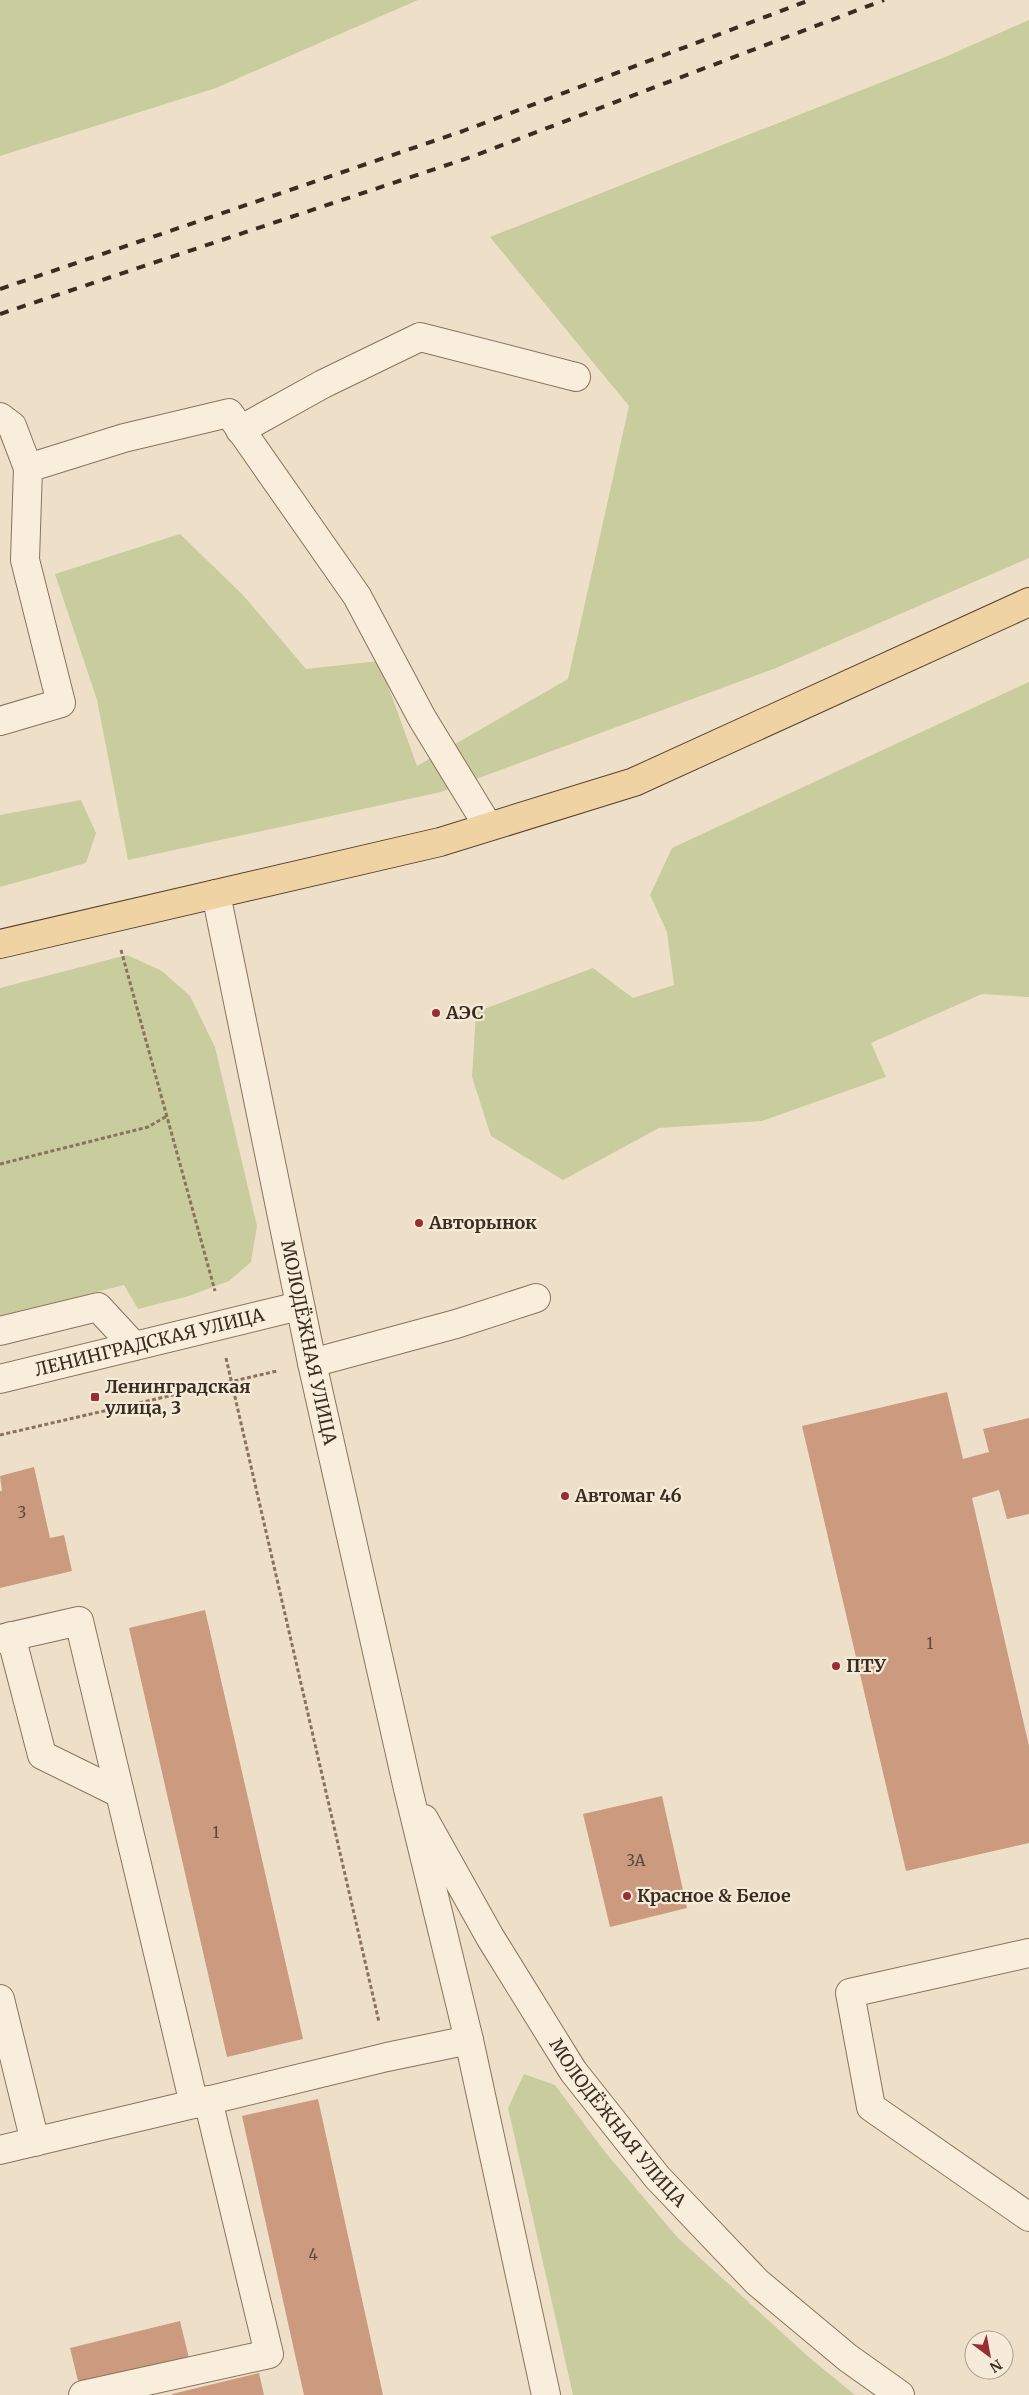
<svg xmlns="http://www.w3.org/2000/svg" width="1029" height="2395" viewBox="0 0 1029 2395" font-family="Merriweather,serif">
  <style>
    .green { fill: #c9cc9c }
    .building { fill: #cb9a7f }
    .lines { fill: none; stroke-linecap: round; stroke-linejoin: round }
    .minor-casing { stroke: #8a725d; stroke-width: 30 }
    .major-casing { stroke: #584131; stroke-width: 30 }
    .path { stroke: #8a725d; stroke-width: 3; stroke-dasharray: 4 2.5; stroke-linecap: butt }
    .minor { stroke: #f8eedb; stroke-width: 28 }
    .major { stroke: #efd3a2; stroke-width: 28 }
    .rail { stroke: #3a2c20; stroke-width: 4; stroke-dasharray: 9 9; stroke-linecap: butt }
    .poi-dot { fill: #982e35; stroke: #f5ebd8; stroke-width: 2 }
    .labels { text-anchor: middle; stroke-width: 4.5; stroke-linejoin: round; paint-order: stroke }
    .number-label { font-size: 15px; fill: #5e4838 }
    .poi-label { font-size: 18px; font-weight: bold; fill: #3a2c20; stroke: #f5ebd8; text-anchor: start }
    .street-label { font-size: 18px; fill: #3a2c20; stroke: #f5ebd8 }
  </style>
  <rect width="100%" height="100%" fill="#eee0c8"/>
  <path class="green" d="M0,0H418L216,88L0,156Z
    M1029,20V558L776,668L441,792L128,860L97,700L55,574L180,534L243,595L306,669L379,661L417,766L568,679L629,406L490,237L945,57Z
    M1029,682V997L982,994L871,1043L886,1077L762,1121L659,1128L563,1180L491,1136L472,1077L476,1012L593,968L633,998L674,985L667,932L650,895L672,848Z
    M81,800L96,833L86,863L0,887V815Z
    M127,955L162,971L190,996L215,1047L257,1226L251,1262L229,1281L189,1296L138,1309L124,1285L0,1316V988Z
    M524,2074L555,2085L605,2152L678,2238L811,2359L855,2395H573L508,2108Z"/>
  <path class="building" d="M947,1392L963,1459L989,1452L983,1429L1029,1418V1514L1007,1519L999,1490L972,1498L1029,1746V1843L906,1871L802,1426Z
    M34,1467L50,1538L64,1535L72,1571L0,1588V1491H2L0,1476Z
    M205,1610L303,2039L227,2057L129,1628Z
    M662,1796L687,1908L610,1927L583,1814Z
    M318,2099L383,2395H304L242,2116Z
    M180,2321L189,2358L79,2385L70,2348Z
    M259,2373L264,2395H172V2394Z"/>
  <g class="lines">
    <g class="minor-casing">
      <g id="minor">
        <path d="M0,417L12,426L28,468"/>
        <path d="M240,430L323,384L420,337L576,377"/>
        <path d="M0,721L61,703L25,560L28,468L124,438L229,413L357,596L422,718L488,826"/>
        <path id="s1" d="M216,894L312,1363L408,1789L469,2040L546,2395"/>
        <path d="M0,1331L98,1307L134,1346"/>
        <path d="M312,1363L456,1324L536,1298"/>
        <path id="s2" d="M0,1379L299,1306"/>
        <path d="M11,1636L42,1755L119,1793"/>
        <path d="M0,1639L79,1621L194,2104L387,2057L469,2040"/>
        <path id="s3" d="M424,1819L490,1937L573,2071L657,2177L757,2282L848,2358L900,2395"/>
        <path d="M1029,1953L850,1993L871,2107L1029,2217"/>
        <path d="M0,1999L35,2142"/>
        <path d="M0,2150L194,2104"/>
        <path d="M83,2395L269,2354L208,2100"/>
      </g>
    </g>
    <g class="major-casing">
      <path id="major" d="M0,944L440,842L634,782L1029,602"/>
    </g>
    <path class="path" d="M121,950L215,1291
      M0,1164L148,1127L167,1116
      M226,1358L379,2022
      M0,1435L277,1371"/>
    <use href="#minor" class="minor"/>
    <use href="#major" class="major"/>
    <path class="rail" d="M0,289L463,131L810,0
      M0,314L471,157L884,0"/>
  </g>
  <g class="poi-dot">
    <circle cx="436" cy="1013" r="5"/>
    <circle cx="419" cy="1223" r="5"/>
    <rect x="90" y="1392" width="10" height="10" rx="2.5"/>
    <circle cx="565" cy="1496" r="5"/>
    <circle cx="836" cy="1666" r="5"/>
    <circle cx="627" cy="1896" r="5"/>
  </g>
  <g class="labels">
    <g class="number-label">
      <text x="22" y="1518">3</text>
      <text x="930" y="1649">1</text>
      <text x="216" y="1838">1</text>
      <text x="636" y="1866">3А</text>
      <text x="313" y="2260">4</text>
    </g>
    <g class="poi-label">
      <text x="446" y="1019">АЭС</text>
      <text x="429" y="1229">Авторынок</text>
      <text x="105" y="1393">Ленинградская<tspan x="105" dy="21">улица, 3</tspan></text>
      <text x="575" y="1502">Автомаг 46</text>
      <text x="846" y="1672">ПТУ</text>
      <text x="637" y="1902">Красное &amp; Белое</text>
    </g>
    <g class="street-label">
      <text dy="6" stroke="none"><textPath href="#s2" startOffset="154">ЛЕНИНГРАДСКАЯ УЛИЦА</textPath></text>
      <text dy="6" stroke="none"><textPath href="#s1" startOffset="458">МОЛОДЁЖНАЯ УЛИЦА</textPath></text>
      <text dy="6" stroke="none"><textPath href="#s3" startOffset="361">МОЛОДЁЖНАЯ УЛИЦА</textPath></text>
    </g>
  </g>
  <g transform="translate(989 2355) rotate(148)"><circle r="24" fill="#f5ebd8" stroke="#aa9f8e"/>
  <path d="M0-4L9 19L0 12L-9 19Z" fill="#982e35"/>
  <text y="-8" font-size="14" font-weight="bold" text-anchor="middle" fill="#3a2c20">N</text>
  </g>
</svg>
